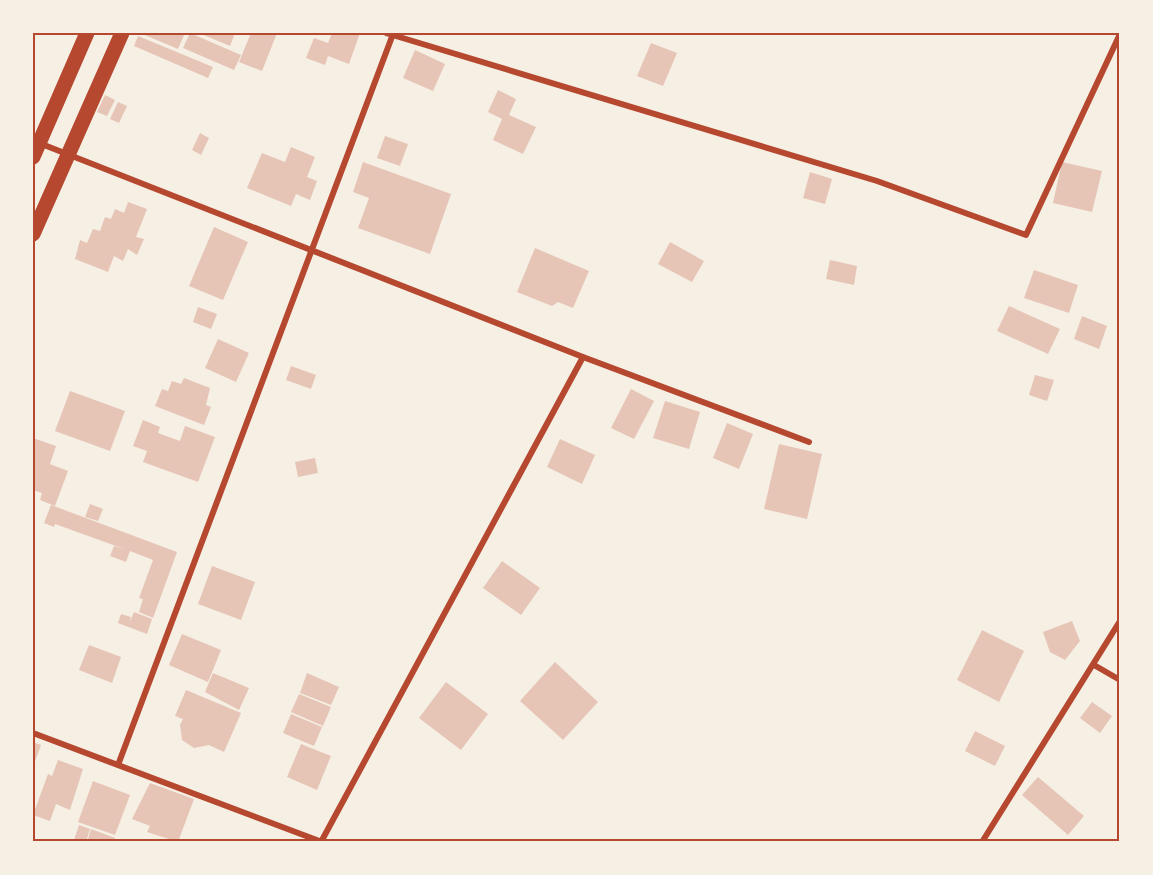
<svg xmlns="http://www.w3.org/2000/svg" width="1153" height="875" viewBox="0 0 1153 875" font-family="Manrope,sans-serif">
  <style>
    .building { fill: #e6c5b7 }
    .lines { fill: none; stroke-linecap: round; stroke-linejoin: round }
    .minor { stroke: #b5482f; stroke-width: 6 }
    .primary { stroke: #b5482f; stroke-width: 15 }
    .neatline { fill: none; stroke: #b5482f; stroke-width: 2 }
  </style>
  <rect width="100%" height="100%" fill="#f6efe4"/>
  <path class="building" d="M140,33H185L178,49Z
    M190,33L241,55L234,70L183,48Z
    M199,33H235L230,46Z
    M251,33H277L262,71L239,62Z
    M332,33H360L349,64L328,56L325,65L306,58L314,38L328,43Z
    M138,36L213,67L208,78L134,46Z
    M651,43L677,53L663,86L637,76Z
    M415,50L445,64L433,91L403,78Z
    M498,90L516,99L509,115L536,127L523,154L493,140L502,119L488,112Z
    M105,95L115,100L107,116L97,112Z
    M118,102L127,106L119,123L110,119Z
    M200,133L209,138L201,155L192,150Z
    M385,136L408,144L400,166L377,158Z
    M291,147L315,157L307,177L317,181L310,200L296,194L291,206L247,188L262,153L285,162Z
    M363,162L451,194L430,254L358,228L369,198L353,192Z
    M1062,162L1102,171L1092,212L1053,203Z
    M810,172L832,179L825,204L803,198Z
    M128,202L147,209L136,237L144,239L137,255L128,249L123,261L114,256L108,272L75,259L80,240L87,243L93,229L100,231L105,217L111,219L115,209L124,213Z
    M214,227L248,242L223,300L189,286Z
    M670,242L704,261L692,282L658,264Z
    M535,248L589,271L573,308L558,302L552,306L517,292Z
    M830,260L857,266L854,285L826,279Z
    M1034,270L1078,285L1069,313L1024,298Z
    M1009,306L1060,329L1048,354L997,331Z
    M198,307L217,314L211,329L193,322Z
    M1082,316L1107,326L1099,349L1074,339Z
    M218,339L249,353L236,382L205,368Z
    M291,366L316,375L311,389L286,380Z
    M1035,375L1054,380L1047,401L1029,395Z
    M184,378L210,388L206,405L211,407L204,425L155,406L162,389L168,391L172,381L181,384Z
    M631,389L654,401L634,439L611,428Z
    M70,391L125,411L110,451L55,431Z
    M665,401L700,412L689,449L653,438Z
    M143,420L160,427L158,433L180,441L185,426L215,437L198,482L143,462L147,451L133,446Z
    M727,423L753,434L739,469L713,458Z
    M33,438L56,446L50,464L68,471L55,506L40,500L42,493L33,490Z
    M560,439L595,455L582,484L547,467Z
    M779,444L822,454L807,519L764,509Z
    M315,458L318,473L298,477L295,462Z
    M90,504L103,509L98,521L85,517Z
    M51,505L177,552L153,618L139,612L143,599L139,598L153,560L130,551L126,562L110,556L114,546L127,550L55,524L54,527L44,523Z
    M502,561L540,588L521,615L483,588Z
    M212,566L255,582L241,620L198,604Z
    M134,612L152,619L147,634L118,623L121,614L131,617L129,624Z
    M1072,621L1080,641L1065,660L1050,652L1043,632Z
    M982,630L1024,651L999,702L957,680Z
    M182,634L221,650L208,682L169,665Z
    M89,645L121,657L112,683L79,670Z
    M555,662L598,702L563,740L520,701Z
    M213,673L249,688L239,710L205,692Z
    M307,673L339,687L331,705L300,693Z
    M446,682L488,714L461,750L419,718Z
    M186,690L241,713L224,752L209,745L194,748L182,740L180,725L183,719L175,716Z
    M299,694L331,707L323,726L291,712Z
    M1092,702L1112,716L1100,733L1080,718Z
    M291,714L322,727L314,746L283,733Z
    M975,731L1005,746L995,766L965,751Z
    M33,742L41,745L33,767Z
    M301,744L331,756L317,790L287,777Z
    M58,760L83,769L70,810L56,804L50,821L33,815L48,774L52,776Z
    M1038,777L1084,816L1068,835L1022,795Z
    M93,781L130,795L115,835L78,822Z
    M150,783L194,799L178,842L147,832L150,826L132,819Z
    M79,825L90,829L86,842L74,840Z
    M91,829L115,838L114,842H87Z"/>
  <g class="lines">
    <path class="minor" d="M386,33L877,181L1026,235L1120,34
      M39,143L583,357L809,442
      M1094,665L1120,680
      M33,733L322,842
      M118,765L393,34
      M321,842L583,357
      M982,842L1120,621"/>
    <path class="primary" d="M33,157L87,33
      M33,234L122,33"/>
  </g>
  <rect width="1153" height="875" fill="none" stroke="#f6efe4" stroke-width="69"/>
  <rect x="34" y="34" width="1084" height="806" class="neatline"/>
</svg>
